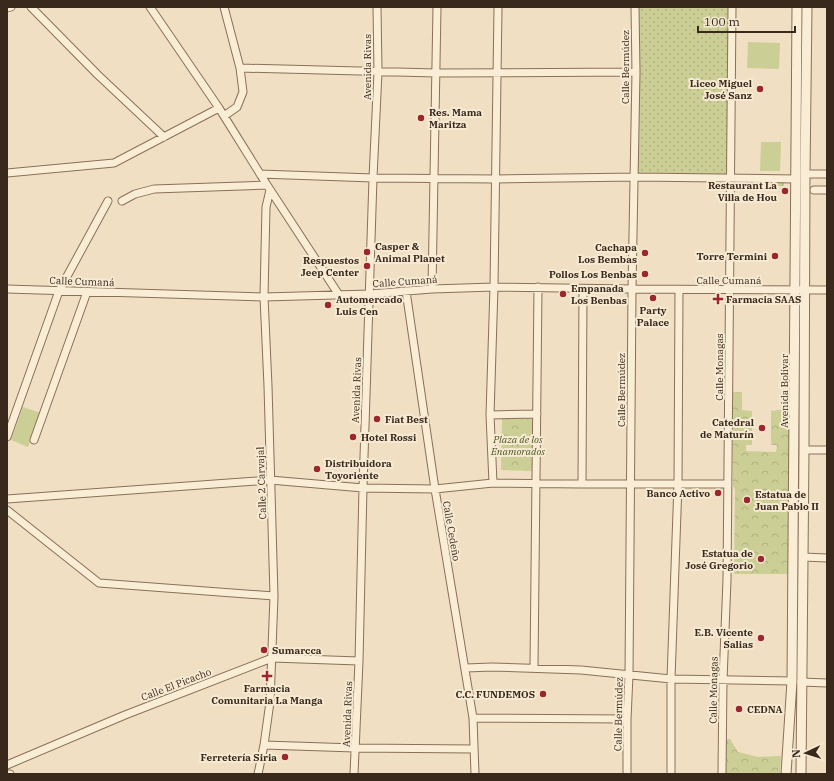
<svg xmlns="http://www.w3.org/2000/svg" width="834" height="781" viewBox="0 0 834 781" font-family="'IBM Plex Serif',serif">
  <style>
    .grass { fill: url(#grass-dots) }
    .park { fill: url(#park-crowns) }
    .garden { fill: #cbce95 }
    .lines { fill: none; stroke-linecap: round; stroke-linejoin: round }
    .minor-casing { stroke: #8a7058; stroke-width: 9 }
    .tertiary-casing { stroke: #8a7058; stroke-width: 11 }
    .minor { stroke: #faedd6; stroke-width: 7 }
    .tertiary { stroke: #faedd6; stroke-width: 9 }
    .poi-dot { fill: #9c262e; stroke: #f7ead2; stroke-width: 1.5 }
    .labels { text-anchor: middle; stroke-width: 4; stroke-linejoin: round; paint-order: stroke }
    .street-label { font-size: 10px; fill: #39291d; stroke: #f7ead2 }
    .poi-label { font-size: 10px; font-weight: bold; fill: #39291d; stroke: #f7ead2; text-anchor: end }
    .park-label { font-size: 10px; font-style: italic; fill: #4d5723; stroke: #f7ead2 }
  </style>
  <defs>
    <pattern id="grass-dots" width="8" height="8" patternUnits="userSpaceOnUse"><rect width="8" height="8" fill="#cbce95"/><path d="M2 2h.1M6 6h.1" fill="none" stroke="#afb180" stroke-width="1.8" stroke-linecap="round"/></pattern>
    <pattern id="park-crowns" width="20" height="18" patternUnits="userSpaceOnUse"><rect width="20" height="18" fill="#cbce95"/><path d="M2 6a3 3 0 1 1 6 0M12 15a3 3 0 1 1 6 0" fill="none" stroke="#afb180"/></pattern>
  </defs>
  <rect width="100%" height="100%" fill="#f0dfc2"/>
  <path class="grass" d="M636,7H732L730,179L635,177Z"/>
  <path class="park" d="M730,179H784V186L730,187Z
    M733,392H742V410L752,411V445H746V451L776,452L777,445H771V411L781,410L782,393L792,392L789,574H734L735,490L733,486Z
    M502,418L535,419L534,471L501,470Z
    M726,739H730L738,752L758,757L781,756L780,774H726Z"/>
  <path class="garden" d="M748,42L780,43L779,69L747,68Z
    M761,142H781L780,171H760Z
    M23,407L41,413L28,447L11,440Z"/>
  <g class="lines">
    <g class="minor-casing">
      <path id="minor" d="M31,7L98,75L164,137
        M150,7L219,108L267,185L339,295
        M7,8L11,7
        M240,68L436,73L636,72
        M224,116L237,107L243,92L240,68L224,7
        M7,173L114,163L219,108
        M260,174L373,178L496,179L635,177L796,179
        M805,174H827
        M814,190H827
        M122,201L135,194L154,189L267,185
        M7,289L264,297L370,294L432,289L494,287L632,289L827,290
        M432,289L437,7
        M406,291L435,489L473,718L475,774
        M490,415L537,414
        M7,437L59,291L108,201
        M34,440L87,292
        M804,450H827
        M493,483L490,415L494,287L498,7
        M582,484L583,289
        M7,499L270,480L363,488L435,489L493,483L582,484H728
        M7,510L99,583L274,596
        M803,557L827,558
        M466,668L492,667L581,670L671,679L792,681
        M534,668L538,287
        M801,682L827,683
        M473,718L627,719
        M264,745L355,748L474,749
        M7,765L125,715L272,658L359,661
        M7,774H10
        M258,774L264,745L270,702L274,596L268,386L264,297L266,207L270,190
        M354,774L359,661L363,488L373,178L378,72L377,7
        M627,774V719L629,675L632,289L636,72L635,7
        M671,774V679L678,484L679,290
        M722,774L723,680L727,580L732,7"/>
    </g>
    <g class="tertiary-casing">
      <path id="tertiary" d="M786,774L792,681L797,7
        M801,774L804,450L805,174L807,7"/>
    </g>
    <use href="#minor" class="minor"/>
    <use href="#tertiary" class="tertiary"/>
  </g>
  <g class="poi-dot">
    <circle cx="760" cy="89" r="4"/>
    <circle cx="421" cy="118" r="4"/>
    <circle cx="785" cy="191" r="4"/>
    <circle cx="367" cy="252" r="4"/>
    <circle cx="645" cy="253" r="4"/>
    <circle cx="775" cy="256" r="4"/>
    <circle cx="367" cy="266" r="4"/>
    <circle cx="645" cy="274" r="4"/>
    <circle cx="563" cy="294" r="4"/>
    <circle cx="653" cy="298" r="4"/>
    <path d="M716 293h4v4h4v4h-4v4h-4v-4h-4v-4h4z"/>
    <circle cx="328" cy="305" r="4"/>
    <circle cx="377" cy="419" r="4"/>
    <circle cx="762" cy="428" r="4"/>
    <circle cx="353" cy="437" r="4"/>
    <circle cx="317" cy="469" r="4"/>
    <circle cx="718" cy="493" r="4"/>
    <circle cx="747" cy="500" r="4"/>
    <circle cx="761" cy="559" r="4"/>
    <circle cx="761" cy="638" r="4"/>
    <circle cx="264" cy="650" r="4"/>
    <path d="M265 670h4v4h4v4h-4v4h-4v-4h-4v-4h4z"/>
    <circle cx="543" cy="694" r="4"/>
    <circle cx="739" cy="709" r="4"/>
    <circle cx="285" cy="757" r="4"/>
  </g>
  <g class="labels">
    <g class="street-label">
      <text transform="translate(367 67) rotate(-90)" y="4">Avenida Rivas</text>
      <text transform="translate(625 67) rotate(-90)" y="4">Calle Bermúdez</text>
      <text x="729" y="284">Calle Cumaná</text>
      <text transform="translate(82 281) rotate(2)" y="4">Calle Cumaná</text>
      <text transform="translate(405 281) rotate(-4)" y="4">Calle Cumaná</text>
      <text transform="translate(719 367) rotate(-90)" y="4">Calle Monagas</text>
      <text transform="translate(356 390) rotate(-88)" y="4">Avenida Rivas</text>
      <text transform="translate(621 390) rotate(-90)" y="4">Calle Bermúdez</text>
      <text transform="translate(784 391) rotate(-90)" y="4">Avenida Bolívar</text>
      <text transform="translate(261 483) rotate(-92)" y="4">Calle 2 Carvajal</text>
      <text transform="translate(452 531) rotate(80)" y="4">Calle Cedeño</text>
      <text transform="translate(176 684) rotate(-21)" y="4">Calle El Picacho</text>
      <text transform="translate(713 690) rotate(-89)" y="4">Calle Monagas</text>
      <text transform="translate(347 714) rotate(-88)" y="4">Avenida Rivas</text>
      <text transform="translate(618 714) rotate(-89)" y="4">Calle Bermúdez</text>
    </g>
    <g class="poi-label">
      <text x="752" y="87">Liceo Miguel<tspan x="752" dy="12">José Sanz</tspan></text>
      <text x="429" y="116" text-anchor="start">Res. Mama<tspan x="429" dy="12">Maritza</tspan></text>
      <text x="777" y="189">Restaurant La<tspan x="777" dy="12">Villa de Hou</tspan></text>
      <text x="375" y="250" text-anchor="start">Casper &amp;<tspan x="375" dy="12">Animal Planet</tspan></text>
      <text x="637" y="251">Cachapa<tspan x="637" dy="12">Los Bembas</tspan></text>
      <text x="767" y="260">Torre Termini</text>
      <text x="359" y="264">Respuestos<tspan x="359" dy="12">Jeep Center</tspan></text>
      <text x="637" y="278">Pollos Los Benbas</text>
      <text x="571" y="292" text-anchor="start">Empanada<tspan x="571" dy="12">Los Benbas</tspan></text>
      <text x="336" y="303" text-anchor="start">Automercado<tspan x="336" dy="12">Luis Cen</tspan></text>
      <text x="726" y="303" text-anchor="start">Farmacia SAAS</text>
      <text x="653" y="314" text-anchor="middle">Party<tspan x="653" dy="12">Palace</tspan></text>
      <text x="385" y="423" text-anchor="start">Fiat Best</text>
      <text x="754" y="426">Catedral<tspan x="754" dy="12">de Maturín</tspan></text>
      <text x="361" y="441" text-anchor="start">Hotel Rossi</text>
      <text x="325" y="467" text-anchor="start">Distribuidora<tspan x="325" dy="12">Toyoriente</tspan></text>
      <text x="710" y="497">Banco Activo</text>
      <text x="755" y="498" text-anchor="start">Estatua de<tspan x="755" dy="12">Juan Pablo II</tspan></text>
      <text x="753" y="557">Estatua de<tspan x="753" dy="12">José Gregorio</tspan></text>
      <text x="753" y="636">E.B. Vicente<tspan x="753" dy="12">Salias</tspan></text>
      <text x="272" y="654" text-anchor="start">Sumarcca</text>
      <text x="267" y="692" text-anchor="middle">Farmacia<tspan x="267" dy="12">Comunitaria La Manga</tspan></text>
      <text x="535" y="698">C.C. FUNDEMOS</text>
      <text x="747" y="713" text-anchor="start">CEDNA</text>
      <text x="277" y="761">Ferretería Siria</text>
    </g>
    <g class="park-label">
      <text x="518" y="443">Plaza de los<tspan x="518" dy="12">Enamorados</tspan></text>
    </g>
  </g>
  <rect width="834" height="781" fill="none" stroke="#39291d" stroke-width="16"/>
  <g transform="translate(806 753) rotate(266)" stroke="#f7ead2" stroke-width="3" paint-order="stroke">
  <path d="M0-3L7 15L0 10L-7 15Z" fill="#39291d"/>
  <text y="-6" font-size="11" font-weight="bold" text-anchor="middle" fill="#39291d">N</text>
  </g>
  <path d="M698 26v6h97v-6" fill="none" stroke="#39291d" stroke-width="2"/>
  <text x="704" y="26" font-size="12" fill="#39291d" stroke="#f7ead2" stroke-width="3" paint-order="stroke">100 m</text>
</svg>
